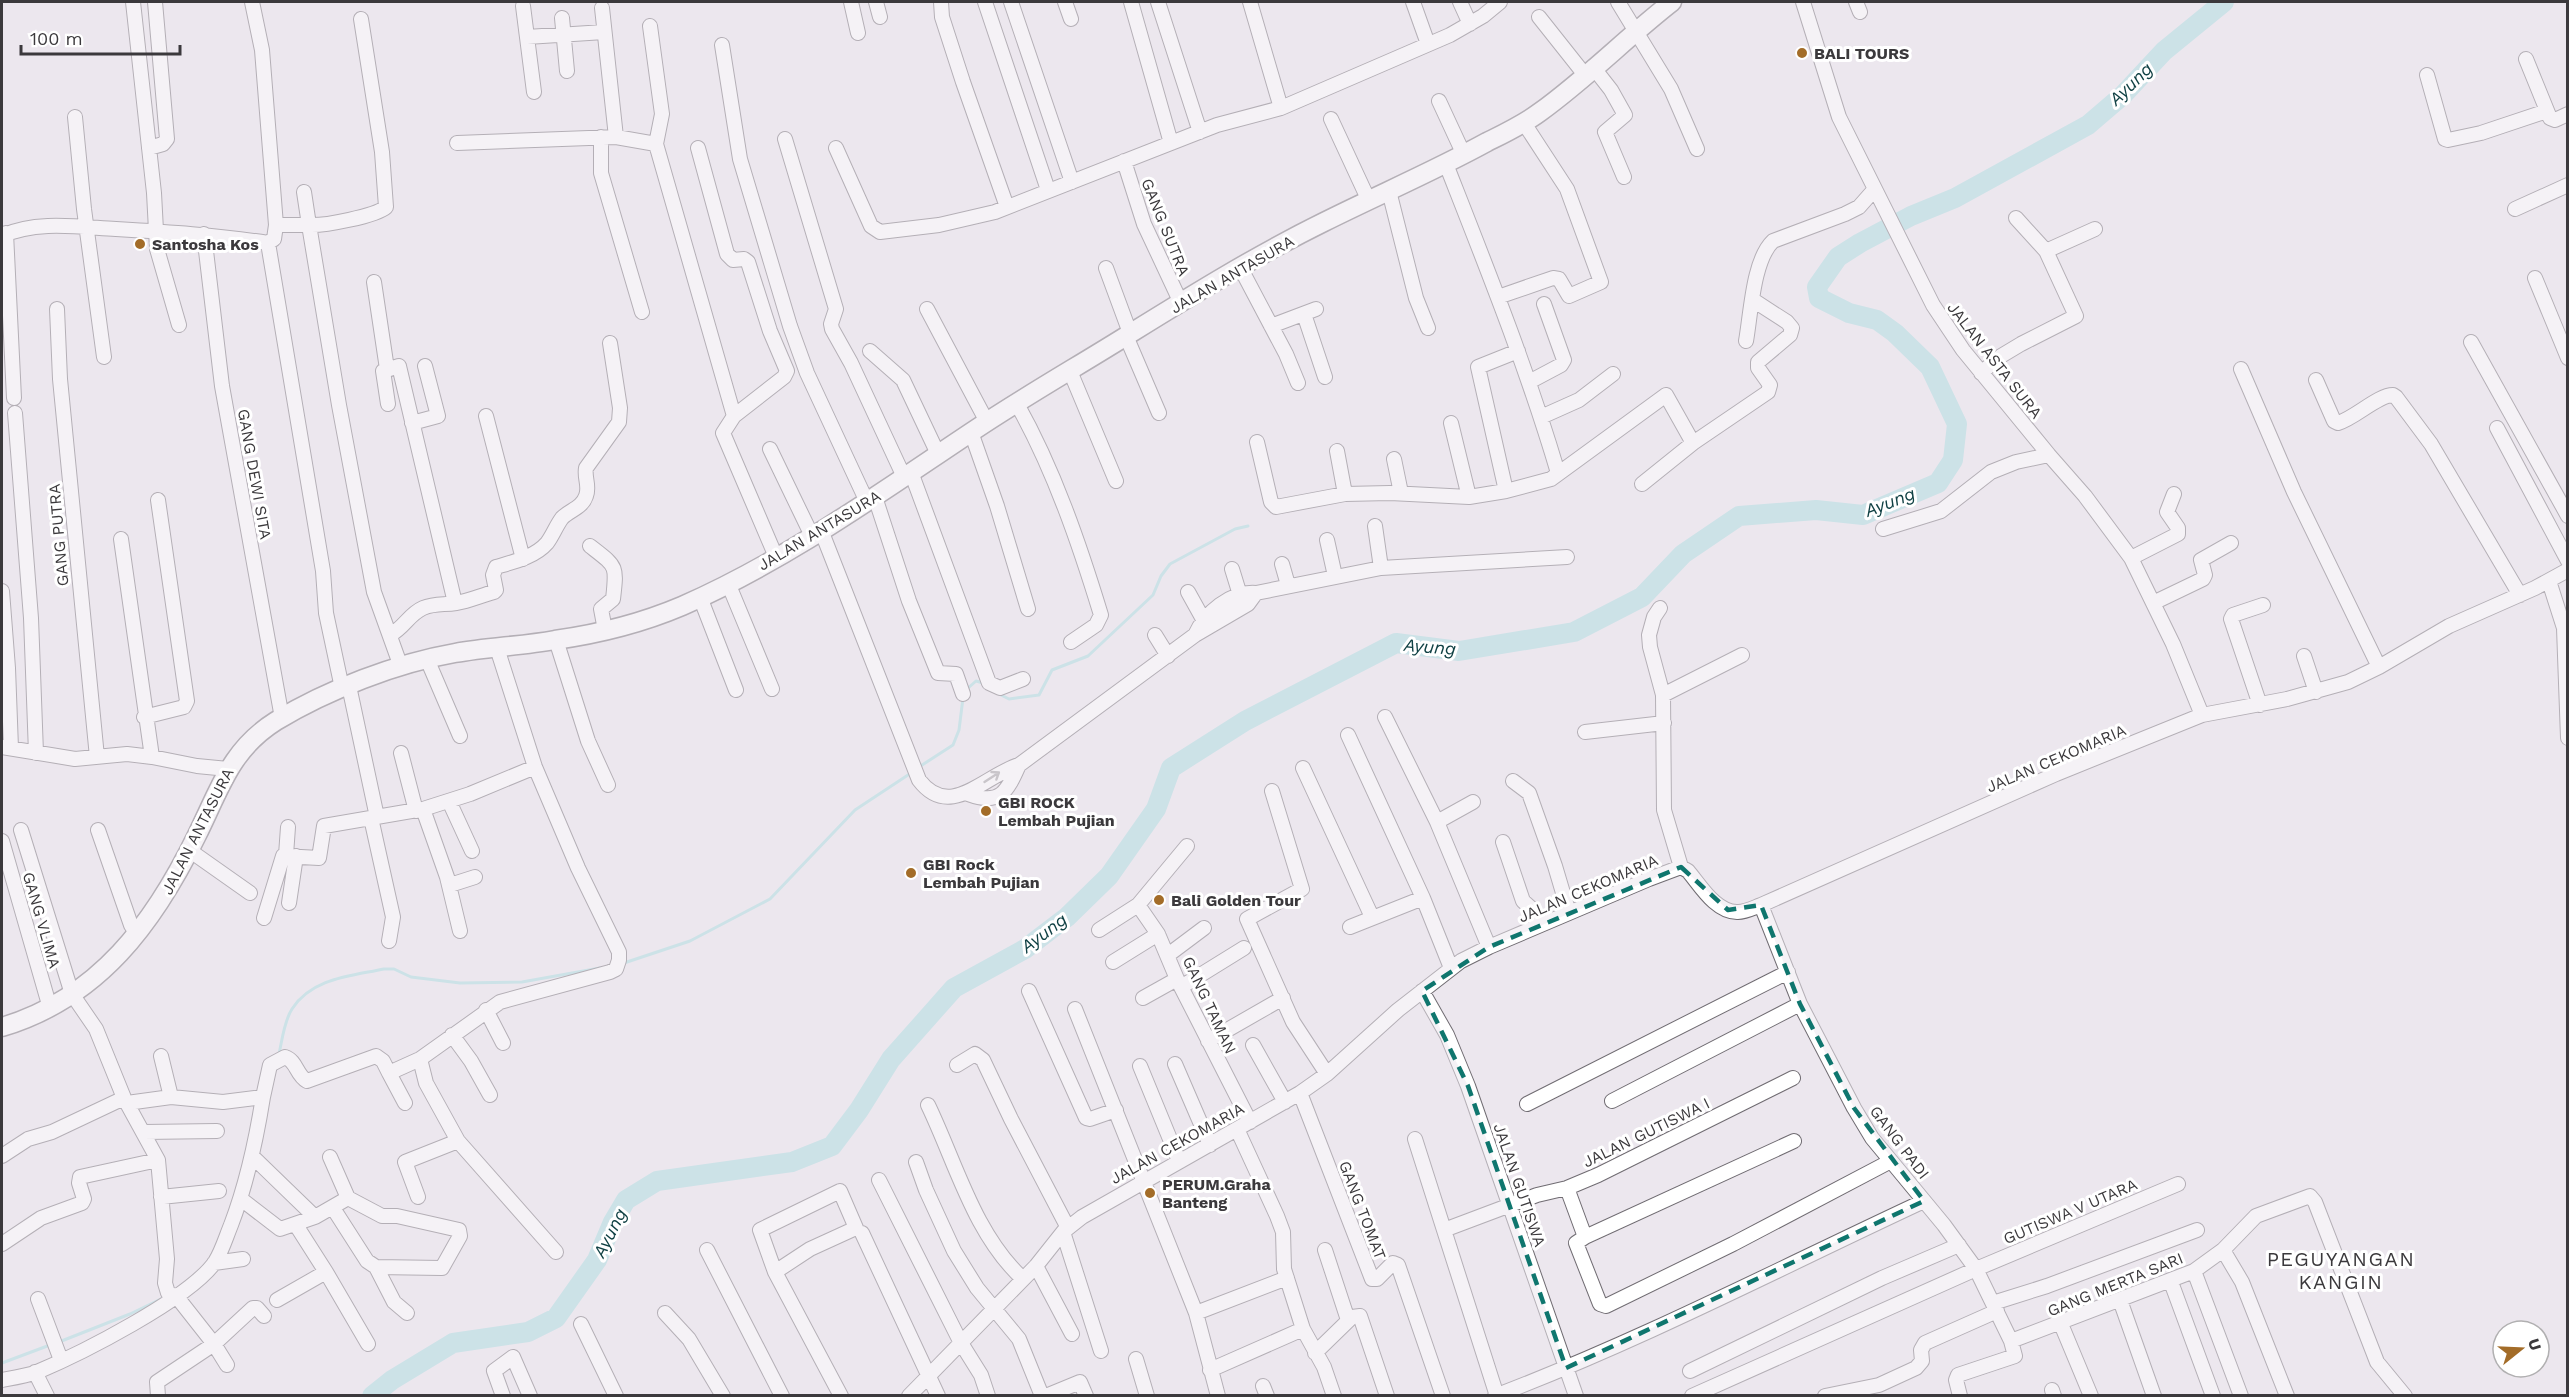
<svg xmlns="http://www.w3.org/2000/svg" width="2569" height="1397" viewBox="0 0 2569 1397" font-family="'Work Sans',sans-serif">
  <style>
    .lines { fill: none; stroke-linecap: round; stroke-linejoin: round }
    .stream { stroke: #a5dbde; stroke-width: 3 }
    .river { stroke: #a5dbde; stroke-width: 20 }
    .minor-casing { stroke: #706c72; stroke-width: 16 }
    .major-casing { stroke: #706c72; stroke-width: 21 }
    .minor { stroke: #fff; stroke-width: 14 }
    .major { stroke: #fff; stroke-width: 18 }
    .oneway { stroke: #9d9c9e }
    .marked { fill: none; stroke: #0f766e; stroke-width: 4.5; stroke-dasharray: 12 8; stroke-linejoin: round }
    .poi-dot { fill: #a36c28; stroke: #fff; stroke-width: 2 }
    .labels { text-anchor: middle; stroke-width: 6; stroke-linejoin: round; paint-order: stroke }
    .poi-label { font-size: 16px; font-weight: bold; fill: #3b393c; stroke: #fff; text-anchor: start }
    .street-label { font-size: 16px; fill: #3b393c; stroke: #fff }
    .water-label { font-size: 18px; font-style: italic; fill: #104144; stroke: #fff }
    .quarter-label { font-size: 20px; letter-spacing: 1.5px; fill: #3b393c; stroke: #fff }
  </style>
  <rect width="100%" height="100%" fill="#ece7ee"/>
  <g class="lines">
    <path class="stream" d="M967,689L976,681L983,683
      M995,692L1009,699L1039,695L1052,670L1088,656L1153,595L1161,576L1170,564L1235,529L1248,526
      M919,767L953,745L959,730L963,698
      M621,964L690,941L770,899L855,810L911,773
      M279,1054C282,1041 284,1021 292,1009C312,978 351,976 384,969H394L411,977L460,983L522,982L600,968
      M59,1342L130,1314L161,1299
      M2,1363L50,1345"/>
    <path class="river" d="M372,1396L392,1380L453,1343L528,1332L556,1318L597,1260L613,1222L626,1200L657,1181L792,1162L832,1146L859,1110L891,1059L954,988L1025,949L1067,917L1109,876L1156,809L1171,768L1245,721L1396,643L1459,651L1574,632L1642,597L1683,554L1739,516L1816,510L1863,515L1938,483L1953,460L1957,424L1930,367L1895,333L1877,320L1849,313L1819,298L1817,287L1838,257L1860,243L1911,216L1955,198L2088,125L2123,95L2164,51L2224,2"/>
    <g class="minor-casing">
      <path id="minor" d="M133,2L154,193L157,249L179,325
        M252,2L262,50L276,225L274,239L268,243
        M851,2L858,33
        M876,2L880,17
        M941,2L942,17L963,82L1007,207
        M985,2L1048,190
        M1011,2L1072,182
        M1065,2L1071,19
        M1131,2L1171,143
        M1158,2L1200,132
        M1413,2L1428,44
        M1460,2L1470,24
        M1618,2L1671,89L1697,149
        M1803,2L1839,117L1933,305L1963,350L2049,455L2085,496L2131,558L2173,644L2202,715
        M1856,2L1860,12
        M523,6L534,92
        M602,8L616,137
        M1539,17L1585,75
        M562,18L567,71
        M361,19L382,152L386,207C376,216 324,226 309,225L339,405L374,592L401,667
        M650,26L662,114L656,144L734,416
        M527,37L604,32
        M722,45L740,159L790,326L807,373L867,502
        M2526,59L2550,118L2555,120L2568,114
        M1593,67L1611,90L1625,115L1605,132L1624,177
        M2427,75L2445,139L2448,140L2481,133L2547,111
        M1439,101L1464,155
        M1281,108L1450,35L1483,16L1500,2
        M75,117L84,209L104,357
        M1331,119L1369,201
        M601,137V173L642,312
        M785,139L836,309L831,324L832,329L851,363L904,477
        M457,143L616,137L656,144
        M149,148L163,144L167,139L155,2
        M698,148L727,254L733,260L744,259L748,262L770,331L787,371L784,377L734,416L723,433L776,557
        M836,148L871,226L880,232L939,225L995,212L1217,125L1281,108L1250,2
        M1124,161L1144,224L1181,303
        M1446,164C1486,266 1527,368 1558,473
        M1389,191L1416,298L1428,328
        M2515,209L2568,185
        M276,225H309L304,192
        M6,233L14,398
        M204,234L222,386L282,718
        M2,236C36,220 79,227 116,229C167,232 217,235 268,243
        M268,243L323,571L326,613L342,688
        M2046,251L2095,229
        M1240,267L1286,354L1298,383
        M1106,268L1130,333
        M2535,278L2568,358
        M374,282L387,369
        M1498,297L1553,278L1559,279L1569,296L1601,282L1567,189L1524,123
        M57,309L60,379L97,757
        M927,309L987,422
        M1304,314L1325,377
        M1271,326L1316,309
        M1126,336L1159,413
        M1746,341C1751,313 1753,260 1773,241L1845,214L1859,207L1874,190
        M2471,342L2568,516
        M870,351L903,380L938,454
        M2241,369L2294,492L2379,667
        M1070,371L1116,481
        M1981,373L2001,356L2021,344L2076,316L2046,251L2016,218
        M2316,380L2334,421L2338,423C2355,418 2378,395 2393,395L2396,397L2431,444L2520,595
        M1529,382L1561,365L1564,360L1544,304
        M388,404L383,371L399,366L455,603
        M1017,404C1054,470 1079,543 1101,615L1096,625L1071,642
        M15,413L31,618L36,753
        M486,416L523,559
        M1541,417L1579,400L1613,374
        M412,423L438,416L425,366
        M1451,423L1469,497
        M2497,428L2568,561
        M971,432L997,506L1028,609
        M1257,442L1271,502L1276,507L1345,494L1390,493L1469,497L1506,491L1551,479L1666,395L1693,443
        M770,449L812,536
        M1337,451L1345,494
        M1394,459L1401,493
        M911,472L989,683L1000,688L1023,679
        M1642,484L1693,443L1768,392L1770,385L1758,368V362L1790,335L1792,328L1787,322L1753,300
        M1506,491L1478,367L1518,351
        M875,497L909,601L938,673L956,674L963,694
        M1375,526L1381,568
        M1883,529L1941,511L1991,472L2016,462L2049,455
        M821,530L919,780C950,821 985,775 1019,765L1195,635L1248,604L1256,593L1381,568L1567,557
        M121,539L152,757
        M1327,540L1335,576
        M590,546C617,567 617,565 613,599L601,609L605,630
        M2131,558L2178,534V528L2167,512L2174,494
        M1282,564L1288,585
        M1232,569L1240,595
        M2549,581L2564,628L2568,738
        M728,583L772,689
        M2,591L8,668L11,748
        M1188,592L1203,619
        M700,597L736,690
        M2153,603L2203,579L2205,575L2201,560L2231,543
        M1660,608L1654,617L1649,635L1650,647L1663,695L1664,810L1681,867
        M390,635C404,628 409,614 423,608C435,603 444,605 456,603C469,601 482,595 494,592L496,590L493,575L496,567C513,562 535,557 547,543C553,535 556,526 562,518C570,510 582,508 586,496C590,486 584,478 586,468L619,422L620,408L610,343
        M1155,635L1168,656
        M1195,635C1205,613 1231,591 1256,593
        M556,640L588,741L608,785
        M497,648L535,767L578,868L619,952V960L616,969L610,972L500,1002L420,1059L426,1083L458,1141L556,1252
        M2304,656L2316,692
        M427,659L460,736
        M349,686L377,817
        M1663,695L1742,655
        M2260,705L2231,619L2233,615L2263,605
        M144,717L184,707L187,701L158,500
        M1385,717L1437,822L1489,947
        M1585,732L1664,723
        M1348,735L1423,898L1451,968
        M2,747L75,759L127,754L152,757L197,766L228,769
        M401,753L416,811
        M1303,768L1372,917
        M1513,781L1529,793L1555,866L1569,913
        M1272,791L1302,889L1247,919L1293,1022L1327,1074
        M968,794C1000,806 1007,792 1019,765
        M449,801L472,851
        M423,809L447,877L460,931
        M371,818L393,917L389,941
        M1437,822L1473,802
        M21,830L72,994L96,1029L124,1098L158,1160L167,1259L165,1283L168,1293L177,1297L214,1344L227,1365
        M98,830L131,925L137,934
        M2,841L50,1008
        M1503,842L1523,901L1533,910L1539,920
        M189,850L250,893
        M286,855L288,827
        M450,885L475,877
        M289,903L296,856
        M1138,905L1158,934L1177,979L1250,1122
        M1761,905L1800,1004L1854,1108L1872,1138L1944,1225L1976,1269L2011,1341L2015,1356L1958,1375L1956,1380L1960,1396
        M264,918L283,856L319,858L324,826L423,809L470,794L535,767
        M1350,927L1423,898
        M1099,930L1138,905L1187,846
        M1168,955L1204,928
        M1113,962L1158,934
        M1181,987L1244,948
        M1029,991L1086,1118L1090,1119L1116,1110
        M1422,991L1447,1035L1468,1086L1576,1396
        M1143,998L1177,979
        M1075,1009L1196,1313L1218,1396
        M486,1010L503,1043
        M452,1035L471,1061L490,1095
        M1208,1041L1283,998
        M1253,1045L1285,1102
        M161,1056L171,1097
        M1175,1064L1210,1145
        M957,1065L975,1054L983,1060L1011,1119L1068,1228
        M1140,1066L1179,1161
        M1300,1093L1372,1279H1377L1393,1263L1398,1265L1443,1396
        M1612,1101L1800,1004
        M127,1103L171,1097L223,1102L263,1097L270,1065L285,1057C297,1061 296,1075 307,1081L376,1056L383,1061L389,1073
        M405,1103L389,1073L420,1059
        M1527,1104L1788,972
        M928,1105C956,1163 974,1234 1023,1279
        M1237,1129L1277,1216L1283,1232L1284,1269L1303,1329L1324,1367L1334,1396
        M144,1132L217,1131
        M1415,1139L1444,1230L1537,1195L1567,1188L1598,1175L1793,1078
        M2,1156L28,1139L52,1132L124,1098
        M253,1157L315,1217
        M916,1162L926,1190L954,1251L977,1288L1019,1339L1042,1396
        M879,1180L961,1343L981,1375L988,1396
        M1567,1188L1585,1237L1576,1243L1600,1304L1606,1306L1733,1244L1889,1162
        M161,1197L219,1191
        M418,1197L405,1162L458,1141
        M241,1199L280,1229L315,1217L348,1198L330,1157
        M333,1208L367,1261L376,1267L442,1268L460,1236L459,1230L397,1216H382L348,1198
        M1444,1230L1497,1396
        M1063,1232L1101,1351
        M862,1233L938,1396
        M1585,1237L1794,1141
        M2,1244L41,1218L82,1203L84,1199L79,1183L80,1177L158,1160
        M707,1250L782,1396
        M1325,1250L1348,1320
        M2223,1250L2242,1282L2287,1396
        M214,1263L243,1259
        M1036,1266L1072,1334
        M376,1267L394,1302L407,1313
        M2194,1271L2241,1396
        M326,1272L368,1344
        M775,1272L810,1249L856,1228L840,1191L760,1230L775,1272L841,1396
        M2171,1282L2213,1396
        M38,1299L61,1360
        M277,1300L326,1272L296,1225
        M2120,1300L2154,1396
        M1993,1303L2047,1286L2197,1230
        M665,1313L689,1339L723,1396
        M1196,1313L1287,1278
        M581,1324L616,1396
        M2061,1324L2091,1396
        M2011,1341L2194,1271L2223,1250L2256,1216L2310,1196L2315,1202L2377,1362L2405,1396
        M1315,1353L1352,1317L1360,1316L1387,1396
        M1136,1359L1147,1396
        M1210,1370L1303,1329
        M1690,1371L1882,1278L1959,1245
        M35,1372L47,1396
        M2,1380C13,1378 26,1376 37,1372C80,1354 189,1299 215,1262C222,1251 226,1237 231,1225C247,1183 256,1141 263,1097
        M1263,1386L1267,1396
        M2052,1390L2054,1396
        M158,1396L157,1382L214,1344L253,1308H257L264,1316
        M503,1396L494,1371L513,1357L530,1396
        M909,1396L1036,1266L1063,1232L1082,1217L1300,1093L1327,1074L1398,1010L1461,961L1489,947L1649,879L1681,867L1688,871C1700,885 1716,913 1738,912C1745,912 1753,908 1761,905L2056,774L2202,715L2287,699L2348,682L2379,667L2449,626L2535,588L2568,570
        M1046,1396L1080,1382L1086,1396
        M1495,1396C1642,1340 1782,1267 1924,1201
        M1692,1396L1976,1269L2178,1184
        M1825,1396L1879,1385L1916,1368L1922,1361L1921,1350L1925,1343L1997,1311"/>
    </g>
    <g class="major-casing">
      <path id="major" d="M2,1027C99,998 154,923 197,835C220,789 230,750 276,721C327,690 397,663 455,653C488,647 522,646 555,640C598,634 642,623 682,606C787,560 881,492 976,429C1027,395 1080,365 1131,333C1194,294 1257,255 1324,222C1378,195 1434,171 1487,142C1505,133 1524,124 1540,112C1586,79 1627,37 1672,2"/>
    </g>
    <use href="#minor" class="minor"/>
    <use href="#major" class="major"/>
  </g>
  <defs><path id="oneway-shaft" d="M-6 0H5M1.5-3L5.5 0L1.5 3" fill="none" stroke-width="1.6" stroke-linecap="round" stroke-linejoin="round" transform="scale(1.5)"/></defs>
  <use class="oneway" href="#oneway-shaft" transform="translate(992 777) rotate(-33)"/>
  <path d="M0 0H2569V1397H0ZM1681,867L1728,910L1761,905L1800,1004L1854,1108L1924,1201L1566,1368L1468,1086L1422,991L1489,947Z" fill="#ece7ee" fill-opacity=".55" fill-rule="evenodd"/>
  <path class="marked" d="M1681,867L1728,910L1761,905L1800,1004L1854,1108L1924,1201L1566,1368L1468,1086L1422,991L1489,947Z"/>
  <g class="poi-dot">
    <circle cx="1802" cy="53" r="6"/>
    <circle cx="140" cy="244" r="6"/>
    <circle cx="986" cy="811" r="6"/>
    <circle cx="911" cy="873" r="6"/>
    <circle cx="1159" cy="900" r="6"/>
    <circle cx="1150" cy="1193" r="6"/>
  </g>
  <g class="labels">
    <g class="poi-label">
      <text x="1814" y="59">BALI TOURS</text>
      <text x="152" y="250">Santosha Kos</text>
      <text x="998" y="808">GBI ROCK<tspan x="998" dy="18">Lembah Pujian</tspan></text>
      <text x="923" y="870">GBI Rock<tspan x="923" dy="18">Lembah Pujian</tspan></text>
      <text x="1171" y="906">Bali Golden Tour</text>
      <text x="1162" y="1190">PERUM.Graha<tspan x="1162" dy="18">Banteng</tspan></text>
    </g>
    <g class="street-label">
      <text transform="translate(1166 227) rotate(68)" y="6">GANG SUTRA</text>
      <text transform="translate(1232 274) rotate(-30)" y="6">JALAN ANTASURA</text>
      <text transform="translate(1995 360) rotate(52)" y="6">JALAN ASTA SURA</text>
      <text transform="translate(255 474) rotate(80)" y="6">GANG DEWI SITA</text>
      <text transform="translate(819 530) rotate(-31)" y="6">JALAN ANTASURA</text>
      <text transform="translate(58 535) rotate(-95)" y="6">GANG PUTRA</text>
      <text transform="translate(2056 758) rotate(-23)" y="6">JALAN CEKOMARIA</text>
      <text transform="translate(197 831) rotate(-63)" y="6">JALAN ANTASURA</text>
      <text transform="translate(1588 888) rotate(-23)" y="6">JALAN CEKOMARIA</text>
      <text transform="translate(42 920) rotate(74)" y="6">GANG VLIMA</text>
      <text transform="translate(1210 1005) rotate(65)" y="6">GANG TAMAN</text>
      <text transform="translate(1646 1132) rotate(-26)" y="6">JALAN GUTISWA I</text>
      <text transform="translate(1900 1142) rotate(53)" y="6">GANG PADI</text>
      <text transform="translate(1177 1143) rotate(-29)" y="6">JALAN CEKOMARIA</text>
      <text transform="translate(1520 1185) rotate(71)" y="6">JALAN GUTISWA</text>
      <text transform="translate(1363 1210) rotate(69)" y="6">GANG TOMAT</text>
      <text transform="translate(2070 1211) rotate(-23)" y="6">GUTISWA V UTARA</text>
      <text transform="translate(2115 1284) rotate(-22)" y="6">GANG MERTA SARI</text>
    </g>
    <g class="water-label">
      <text transform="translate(2131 84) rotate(-44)" y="6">Ayung</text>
      <text transform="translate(1890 502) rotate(-21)" y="6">Ayung</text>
      <text transform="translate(1430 647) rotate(5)" y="6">Ayung</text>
      <text transform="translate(1044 933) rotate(-37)" y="6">Ayung</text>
      <text transform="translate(610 1233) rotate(-63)" y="6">Ayung</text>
    </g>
    <g class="quarter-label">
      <text x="2341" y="1266">PEGUYANGAN<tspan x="2341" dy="23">KANGIN</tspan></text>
    </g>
  </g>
  <rect width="2569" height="1397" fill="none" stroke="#3b393c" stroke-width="6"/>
  <g transform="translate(2521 1349) rotate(72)"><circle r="28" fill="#ffffff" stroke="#b1b0b1" stroke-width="1.5"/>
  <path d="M0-4.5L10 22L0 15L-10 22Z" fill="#a36c28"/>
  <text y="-9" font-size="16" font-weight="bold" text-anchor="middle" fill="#3b393c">U</text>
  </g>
  <path d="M21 45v9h159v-9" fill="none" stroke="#3b393c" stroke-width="3"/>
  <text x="30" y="45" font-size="18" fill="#3b393c" stroke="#ffffff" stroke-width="4.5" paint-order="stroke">100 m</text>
</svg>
